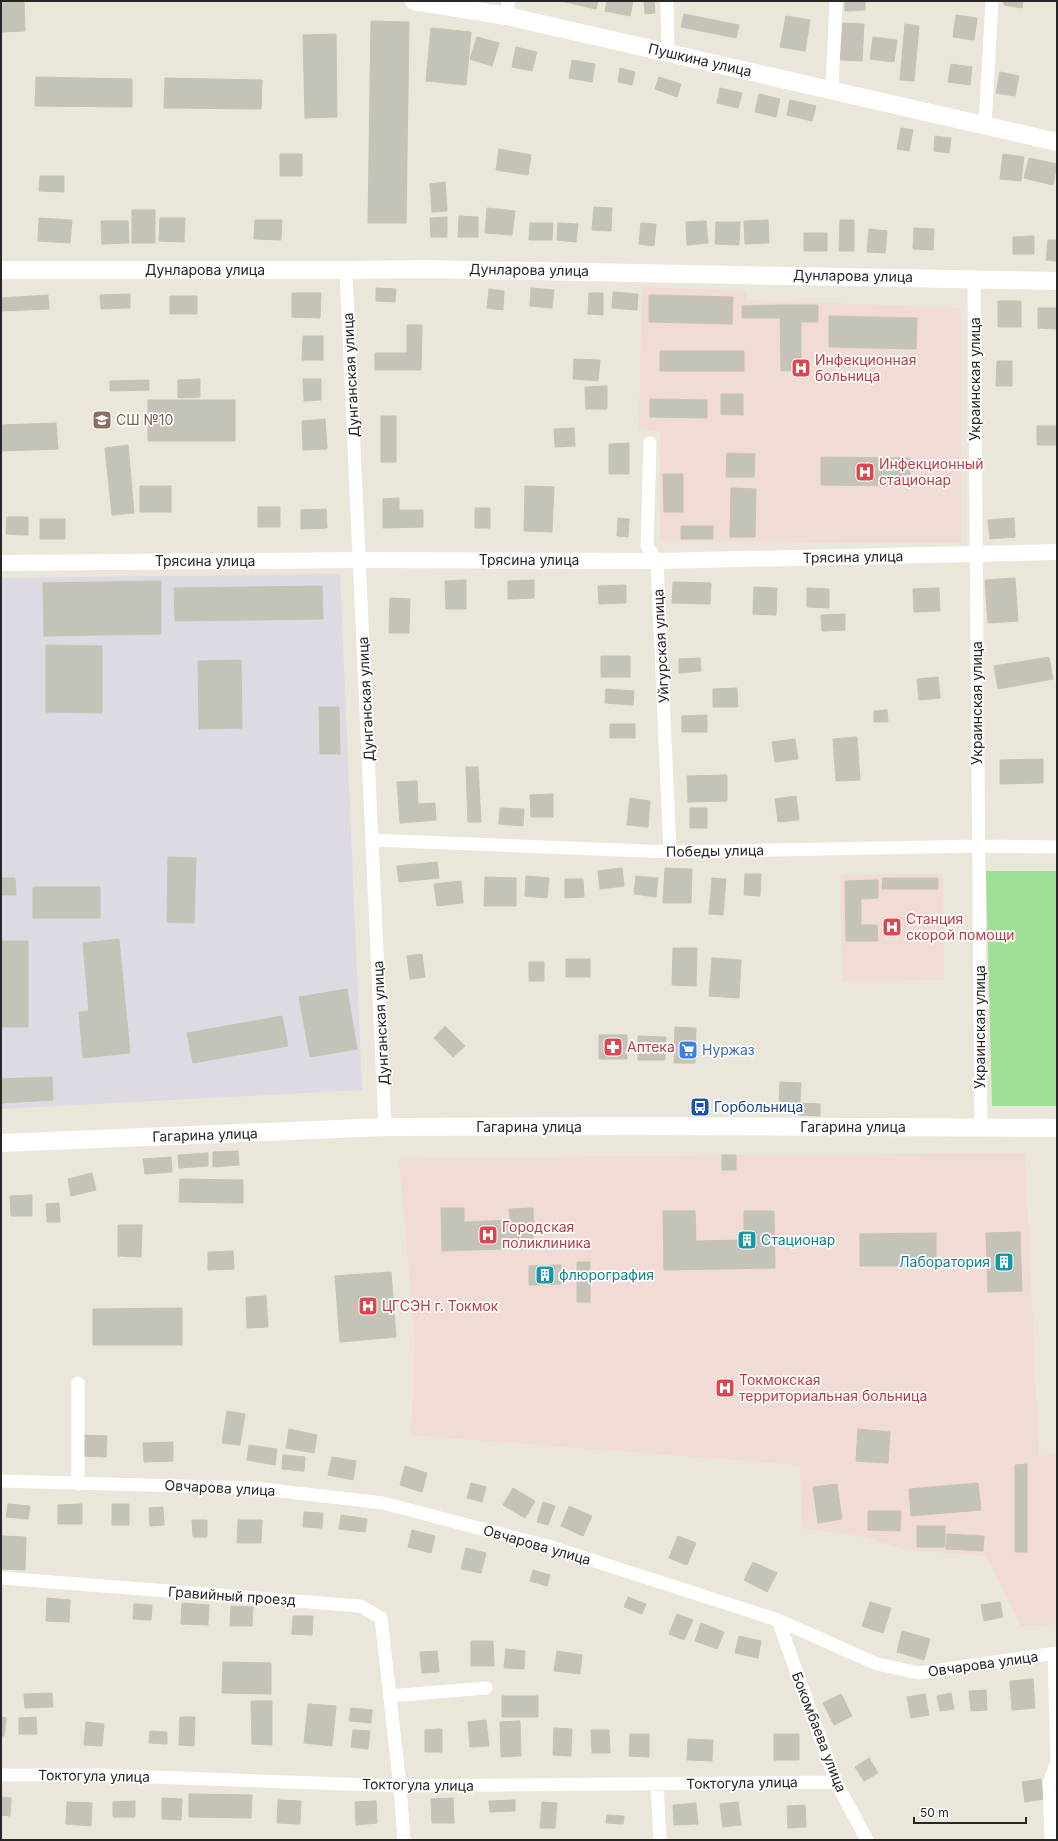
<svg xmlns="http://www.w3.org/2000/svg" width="1058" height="1841" viewBox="0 0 1058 1841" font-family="Inter,sans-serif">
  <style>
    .industrial { fill: #ded9e2 }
    .medical { fill: #f1dbd5 }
    .green { fill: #9de095 }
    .building { fill: #c5c3b8; stroke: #c5c3b3 }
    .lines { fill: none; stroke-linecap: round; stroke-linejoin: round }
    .minor { stroke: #fff; stroke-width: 13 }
    .tertiary { stroke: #fff; stroke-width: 16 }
    .secondary { stroke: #fff; stroke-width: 18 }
    .labels { text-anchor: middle; stroke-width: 3.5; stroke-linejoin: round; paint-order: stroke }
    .street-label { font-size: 14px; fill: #272727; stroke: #fff }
    .health-label { font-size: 14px; fill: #be3a42; stroke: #fff; text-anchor: start }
    .education-label { font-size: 14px; fill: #785e54; stroke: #fff; text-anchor: start }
    .shop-label { font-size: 14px; fill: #366cbe; stroke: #fff; text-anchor: start }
    .transit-label { font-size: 14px; fill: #164399; stroke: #fff; text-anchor: start }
    .culture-label { font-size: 14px; fill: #0d838f; stroke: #fff; text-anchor: start }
  </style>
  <rect width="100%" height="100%" fill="#eae6d9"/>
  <path class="industrial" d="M340,574L362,1090L1,1109V578Z"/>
  <path class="medical" d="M642,287L747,291V300L961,308V543L660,541V432L639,428Z
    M943,874L944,980L842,981L841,875Z
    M1025,1153L1039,1456L1057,1455V1624L1021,1626L986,1556L908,1550L864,1537L802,1528L800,1465L411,1435L415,1342L399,1158Z"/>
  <path class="green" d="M986,871H1057V1106H992Z"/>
  <path class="building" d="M561,1H598L596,9Z
    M607,1H633L630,16L605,11Z
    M644,1H654L655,13L645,14Z
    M845,1H865V10L845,11Z
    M1004,1H1023L1022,8L1004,5Z
    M1,2H24L25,31L1,32Z
    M684,14L739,25L736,38L681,27Z
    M956,15L977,18L974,40L953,37Z
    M786,16L810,20L805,51L780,47Z
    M371,21L409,22L406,223H368Z
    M843,23L864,24L862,61L840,60Z
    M905,24L919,26L914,81L900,80Z
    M431,28L471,32L466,85L426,81Z
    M336,34L337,117L305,118L303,35Z
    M477,37L499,43L492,66L470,59Z
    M873,37L897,40L894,62L870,59Z
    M516,47L537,52L532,71L512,67Z
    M572,60L595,64L592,82L569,78Z
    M951,64L972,67L970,85L948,82Z
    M620,68L635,72L632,85L618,82Z
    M1000,72L1019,76L1015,96L996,93Z
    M36,77L132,79V107L35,106Z
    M659,77L681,84L677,97L655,89Z
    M165,78L262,80L261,109L164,108Z
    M720,88L742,93L738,108L717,103Z
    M759,94L780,99L776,117L755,112Z
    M790,100L816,106L812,121L787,115Z
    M901,128L913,130L909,151L897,149Z
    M935,136L951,138L949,153L934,151Z
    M499,149L531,155L528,175L496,170Z
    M280,154H302V176H280Z
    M1003,154L1024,157L1021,181L1000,179Z
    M1029,158L1057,164L1053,185L1024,178Z
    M40,176H64V192L39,191Z
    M445,182L447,211L432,212L430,184Z
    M594,207L612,208L611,231L592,230Z
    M487,208L515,211L512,235L485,233Z
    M132,210H155V243H132Z
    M459,216L478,217V237H458Z
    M447,217V237H431L430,218Z
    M39,218L72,220L70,243L38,241Z
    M160,218H185L184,242L159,241Z
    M255,220H282L281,240L254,239Z
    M768,220L769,243L745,244L744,221Z
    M840,220H854V251H839Z
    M101,221H128L129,243L102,244Z
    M706,221L708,243L687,245L686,222Z
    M716,222H740L739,245L715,244Z
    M530,223H553L552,240H529Z
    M558,223L578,224L576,242L557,240Z
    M641,223L656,224L654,246L639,244Z
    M914,228L934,229L933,250L913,249Z
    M869,229L887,231L885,253L867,252Z
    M804,233H827V251H804Z
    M1034,236V254H1013V237Z
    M1048,240H1057V261L1046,260Z
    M376,288L396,289L395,302L376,301Z
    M531,288L554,290L552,308L530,306Z
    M489,289L504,291L503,310L487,308Z
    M613,292L638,294L637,310L612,308Z
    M292,293H321L320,318L292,317Z
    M589,293H603V315L588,314Z
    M130,294V308L101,309L100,295Z
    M48,295L49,309L1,311V298Z
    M649,295L733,297L732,324L649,322Z
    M170,296H197V314H170Z
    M998,301H1021V327H998Z
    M780,305H818V322H801V370L781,371Z
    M780,305V318H742V306Z
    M1038,308H1057V329L1038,328Z
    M829,316L917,318L916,349L829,347Z
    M407,325H422L421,370H375V353H407Z
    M303,336H323V360H302Z
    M660,351H744V371H660Z
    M574,359L600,360L598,381L573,379Z
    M997,361H1012V386H996Z
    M200,379V397L178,398V380Z
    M303,379H321V400L304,401Z
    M149,380V390L110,391V381Z
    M607,386V409H586L585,387Z
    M721,394H743V415L721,414Z
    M650,399L707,400V418L650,417Z
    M148,400H235V441H148Z
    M381,416H396V462H381Z
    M325,419L327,449L303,450L302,421Z
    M56,423L58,449L1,451V425Z
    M1037,426H1057V445H1037Z
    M574,428L575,446L555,447L554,429Z
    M629,443V474H609V444Z
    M128,445L134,513L112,515L105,448Z
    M727,453L755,454L754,477H726Z
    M821,457L910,458V486L821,485Z
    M663,474H683V512H664Z
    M140,486H171V512H140Z
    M525,486L554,487L552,532L524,531Z
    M731,488L756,489L755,537H730Z
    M399,498V510H423V527L383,528V499Z
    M258,507H280V527H258Z
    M475,508H490V528H475Z
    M326,509L327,528L301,529V510Z
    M7,517H28V535L6,534Z
    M618,518L629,519L628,537L617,536Z
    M1014,518L1015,537L990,539L988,520Z
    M40,519H65V539H40Z
    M681,526H713V539H681Z
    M1015,578L1018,621L988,623L985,580Z
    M466,580V609H446L445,581Z
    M534,580V598L508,599V581Z
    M161,581V634L44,636L43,583Z
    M673,582L711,583L710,604L672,603Z
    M626,585V603L599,604L598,586Z
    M322,586L323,619L175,621L174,588Z
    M754,587L777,588L776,615L753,614Z
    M807,588L829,589V608L807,607Z
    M939,588L940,611L914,612L913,589Z
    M390,598L410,599L409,633H389Z
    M845,614V630L822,631L821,615Z
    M46,645L102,646V713L46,712Z
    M601,656H630V677H601Z
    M1049,657L1053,679L998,689L994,666Z
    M700,658L701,671L679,673V659Z
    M241,660L242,728L199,729L198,661Z
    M938,677L940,698L919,700L917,679Z
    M737,688L738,707H713V689Z
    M606,689L634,691L633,705L605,703Z
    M319,707H339L340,754H320Z
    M887,710L888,722H874V711Z
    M707,715V732H682V716Z
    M610,724H635V738H610Z
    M857,737L860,780L836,781L833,739Z
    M795,739L798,759L775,762L772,742Z
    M1043,759V783L1000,784V760Z
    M466,767H478L481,822H468Z
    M727,775V801L688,802L687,776Z
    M417,781L418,804L435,803L436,820L400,823L397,782Z
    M553,794V817H531L530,795Z
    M796,796L799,820L778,822L775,799Z
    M630,798L650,801L648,827L627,825Z
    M500,808L524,809L523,826L499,824Z
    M690,808H707V828H690Z
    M168,857L196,858L194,923L167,922Z
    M437,862L439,878L399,882L397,866Z
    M622,868L624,886L600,889L598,871Z
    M665,868L692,869L691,903H663Z
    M745,874H761L760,896L744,895Z
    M526,876L549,878L547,898L525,896Z
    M636,876L658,878L656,897L634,894Z
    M485,877L516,878V906H484Z
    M1,878H15L16,895H1Z
    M712,878L726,879L723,915L709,914Z
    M883,878H938V889H882Z
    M565,879H583L584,897L565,898Z
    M878,880V898L861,899V925H877L878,941H846L845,881Z
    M461,881L463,903L437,906L434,884Z
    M33,887H100V918H33Z
    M119,939L130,1053L83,1058L79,1012L89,1011L83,943Z
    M1,941H28V1027H1Z
    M673,948H697L696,986L672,985Z
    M422,954L425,977L410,979L407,956Z
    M712,958L741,960L739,998L709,996Z
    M566,959H590V977H566Z
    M529,962H544V981H529Z
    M347,989L357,1049L310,1057L299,997Z
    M282,1016L288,1046L193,1063L187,1033Z
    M445,1026L465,1046L453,1057L434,1038Z
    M675,1027L696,1028L695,1063H674Z
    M599,1035H627V1059H599Z
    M638,1036L666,1037L665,1060H638Z
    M52,1077L53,1100L1,1103V1079Z
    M780,1082L801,1083L800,1103L779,1101Z
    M800,1103L820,1104V1116L799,1115Z
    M238,1151L239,1165L213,1167V1152Z
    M208,1153V1166L179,1168L178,1155Z
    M722,1155H736V1170H722Z
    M171,1157L172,1172L145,1174L143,1159Z
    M92,1173L96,1190L71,1196L68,1179Z
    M180,1179L243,1180V1203L179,1202Z
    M32,1195V1216H11L10,1196Z
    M59,1203L60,1222H47L46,1204Z
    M441,1208H464V1222L510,1220L509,1209L533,1208L534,1248L442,1251Z
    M663,1211H695L696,1241L744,1240V1211H774L775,1268L664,1270Z
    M118,1225H142L141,1257L118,1256Z
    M1020,1232L1022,1291L988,1292L986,1233Z
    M936,1233V1266H860V1234Z
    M233,1251L234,1269L208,1270V1252Z
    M577,1262H590V1302H577Z
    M561,1265V1284L529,1285V1266Z
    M391,1272L396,1337L340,1342L335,1276Z
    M266,1296L268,1327L247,1328L246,1297Z
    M182,1308V1345H93V1309Z
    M227,1411L245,1414L240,1445L222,1443Z
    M289,1429L317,1435L314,1453L286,1448Z
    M858,1429L890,1432L888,1463L856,1461Z
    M83,1435L107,1436L106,1457L82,1456Z
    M173,1442V1461L144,1462L143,1443Z
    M249,1445L277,1449L275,1465L247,1460Z
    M283,1455L305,1457L304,1471L282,1469Z
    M332,1457L356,1461L353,1480L328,1475Z
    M1027,1464V1552H1015V1465Z
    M405,1466L427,1473L422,1492L400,1485Z
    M471,1483L486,1487L482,1502L467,1498Z
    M978,1483L981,1510L911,1516L909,1489Z
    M837,1484L842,1519L818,1523L813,1487Z
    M513,1488L535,1501L525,1518L503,1505Z
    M543,1502L555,1506L548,1525L537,1522Z
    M8,1504L30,1506L28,1519L6,1517Z
    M82,1504V1524H58V1505Z
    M112,1504H129V1525H112Z
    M569,1506L592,1516L583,1536L561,1526Z
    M163,1507L164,1525L150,1526L149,1508Z
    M868,1511H901L900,1531L868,1530Z
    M304,1512L323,1513L322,1528L303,1527Z
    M341,1515L367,1519L365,1532L339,1529Z
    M192,1520H207V1537H193Z
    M238,1520H262L261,1543H237Z
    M917,1526H945V1547H917Z
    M412,1530L435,1536L431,1553L408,1547Z
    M947,1534L984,1536L983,1551L946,1549Z
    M1,1536L26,1537L25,1570L1,1569Z
    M678,1536L696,1543L687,1565L669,1558Z
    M466,1548L486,1553L481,1573L461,1569Z
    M753,1562L777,1573L767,1592L744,1580Z
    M533,1570L550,1575L547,1586L530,1581Z
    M628,1597L646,1604L642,1614L624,1607Z
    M47,1598L70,1600L69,1622L46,1621Z
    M870,1602L891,1608L883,1633L862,1626Z
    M1000,1602L1003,1617L984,1621L981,1605Z
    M182,1603L209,1605L208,1625L181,1624Z
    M134,1604L152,1605L151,1620L133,1619Z
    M231,1606L253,1607L252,1626H230Z
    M677,1614L693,1620L684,1640L669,1634Z
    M293,1616H313L312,1635L292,1634Z
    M701,1623L724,1632L717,1649L695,1641Z
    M902,1631L930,1639L924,1660L897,1652Z
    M739,1636L761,1641L758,1658L735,1653Z
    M471,1641H493L494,1666H471Z
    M506,1649L525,1651L524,1669L504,1668Z
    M437,1651L439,1672L422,1673L420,1652Z
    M557,1651L582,1655L580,1674L554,1671Z
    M223,1662L271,1663V1694L222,1693Z
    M1033,1679L1035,1708L1012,1710L1010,1681Z
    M986,1690L987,1710L971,1711L969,1691Z
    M52,1693L53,1707L25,1708L24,1694Z
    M951,1693L954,1709L940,1711L937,1696Z
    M841,1694L852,1716L834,1725L823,1703Z
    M925,1694L929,1715L911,1718L907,1697Z
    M502,1696H538V1717H502Z
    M251,1701H272V1745L252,1744Z
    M308,1704L336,1706L332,1746L304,1743Z
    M351,1708L372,1710L371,1723L349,1721Z
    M1,1717L6,1718L4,1736H1Z
    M36,1717L37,1734H19V1718Z
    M180,1717H195L194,1746L179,1745Z
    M486,1720L489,1746L470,1747L468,1722Z
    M520,1721L521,1756L501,1757L500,1722Z
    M86,1722L104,1724L102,1746L84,1745Z
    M554,1728L572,1729L571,1756L553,1755Z
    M442,1729V1752H425V1730Z
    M353,1730L370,1731L368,1749L351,1747Z
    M591,1730H609L610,1753H592Z
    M150,1731L167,1732V1744L149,1743Z
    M630,1734H649V1757L629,1756Z
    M774,1734H799V1760H774Z
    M688,1739L713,1740L712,1761L687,1760Z
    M869,1758L878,1773L864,1781L855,1767Z
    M1041,1779L1044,1799L1025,1802L1022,1782Z
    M189,1794L252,1795L251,1818L189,1817Z
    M1,1797L11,1798L10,1816L1,1815Z
    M162,1798L182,1799L181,1820L162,1819Z
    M453,1798L454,1823H432L431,1799Z
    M278,1800L301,1801L300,1824L277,1823Z
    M515,1800V1811L490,1812L489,1801Z
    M135,1801V1817H113V1802Z
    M376,1801L377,1823L356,1825L355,1802Z
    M67,1802L92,1803L91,1826L66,1824Z
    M542,1802L557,1803L555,1828H540Z
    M738,1802L741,1825L723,1827L720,1804Z
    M696,1803L698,1824L674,1825L673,1805Z
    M805,1805L806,1827L788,1828L787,1806Z
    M607,1815L624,1816L623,1824L606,1823Z"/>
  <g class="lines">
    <path class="minor" d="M667,1L668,53
      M507,16L508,1
      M832,90L836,1
      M985,126L992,1
      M346,270L385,1127
      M974,279L981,1128
      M650,443L647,546L657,561L670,852
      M372,840L670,852L979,846L1057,847
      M1,1481L254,1488L383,1503L551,1547L778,1620L877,1664L919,1673L1057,1653
      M78,1484V1383
      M1,1578L360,1606L381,1618L400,1786L404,1840
      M778,1620L836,1782L867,1840
      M390,1696L486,1688
      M1,1775H98L400,1786L836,1782
      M657,1784L660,1840
      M1051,1840L1049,1783L1057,1762L1054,1653"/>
    <path class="tertiary" d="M1,563L360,560L657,561L1057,552"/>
    <path class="secondary" d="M414,1L507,16L1057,142
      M1,270H346L424,269L1057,281
      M1,1143L385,1127L632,1126L1057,1128"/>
  </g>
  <defs>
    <g id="hospital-square" transform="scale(1)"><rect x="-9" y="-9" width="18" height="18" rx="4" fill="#e0444e" stroke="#fff"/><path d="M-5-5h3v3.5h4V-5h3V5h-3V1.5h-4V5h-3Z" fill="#fff"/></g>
    <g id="school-square" transform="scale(1)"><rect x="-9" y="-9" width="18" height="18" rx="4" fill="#8d6e63" stroke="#fff"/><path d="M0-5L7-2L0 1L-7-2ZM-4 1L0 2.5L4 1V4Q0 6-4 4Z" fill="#fff"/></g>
    <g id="pharmacy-square" transform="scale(1)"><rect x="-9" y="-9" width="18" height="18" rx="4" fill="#e0444e" stroke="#fff"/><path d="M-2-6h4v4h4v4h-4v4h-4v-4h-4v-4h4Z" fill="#fff"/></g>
    <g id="supermarket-square" transform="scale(1)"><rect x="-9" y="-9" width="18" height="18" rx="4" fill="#3f7fe0" stroke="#fff"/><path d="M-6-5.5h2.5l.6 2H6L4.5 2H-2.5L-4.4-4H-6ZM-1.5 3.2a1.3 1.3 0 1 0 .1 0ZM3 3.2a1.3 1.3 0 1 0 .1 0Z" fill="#fff"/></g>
    <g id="bus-square" transform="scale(1)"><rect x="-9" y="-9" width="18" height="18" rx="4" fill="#1a4fb4" stroke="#fff"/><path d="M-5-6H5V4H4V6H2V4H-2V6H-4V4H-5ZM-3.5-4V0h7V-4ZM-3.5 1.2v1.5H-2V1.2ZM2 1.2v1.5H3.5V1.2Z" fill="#fff"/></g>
    <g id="building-square" transform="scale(1)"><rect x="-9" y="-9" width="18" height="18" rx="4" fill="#0f9aa8" stroke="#fff"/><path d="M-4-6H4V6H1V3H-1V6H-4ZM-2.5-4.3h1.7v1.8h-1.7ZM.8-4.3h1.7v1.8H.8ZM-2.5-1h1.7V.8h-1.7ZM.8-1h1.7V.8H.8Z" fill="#fff"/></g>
  </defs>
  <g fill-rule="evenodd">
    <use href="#hospital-square" x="801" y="368"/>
    <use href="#school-square" x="102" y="420"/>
    <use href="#hospital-square" x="865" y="472"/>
    <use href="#hospital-square" x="892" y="927"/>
    <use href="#pharmacy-square" x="613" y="1047"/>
    <use href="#supermarket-square" x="688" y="1050"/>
    <use href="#bus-square" x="700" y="1107"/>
    <use href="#hospital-square" x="488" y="1235"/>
    <use href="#building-square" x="747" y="1240"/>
    <use href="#building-square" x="1004" y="1262"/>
    <use href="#building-square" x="545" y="1275"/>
    <use href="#hospital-square" x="368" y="1306"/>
    <use href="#hospital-square" x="725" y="1388"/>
  </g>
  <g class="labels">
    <g class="street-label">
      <text transform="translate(700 60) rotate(13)" y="5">Пушкина улица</text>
      <text x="205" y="275">Дунларова улица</text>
      <text transform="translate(529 270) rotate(1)" y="5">Дунларова улица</text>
      <text transform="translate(853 276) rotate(1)" y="5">Дунларова улица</text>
      <text transform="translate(351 375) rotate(-93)" y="5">Дунганская улица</text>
      <text transform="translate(975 379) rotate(-90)" y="5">Украинская улица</text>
      <text transform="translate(853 557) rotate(-1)" y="5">Трясина улица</text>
      <text x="529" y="565">Трясина улица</text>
      <text x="205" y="566">Трясина улица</text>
      <text transform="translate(661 646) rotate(-93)" y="5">Уйгурская улица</text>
      <text transform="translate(366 699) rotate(-93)" y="5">Дунганская улица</text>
      <text transform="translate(977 703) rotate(-90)" y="5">Украинская улица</text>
      <text transform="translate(715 851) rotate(-1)" y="5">Победы улица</text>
      <text transform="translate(381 1023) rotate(-93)" y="5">Дунганская улица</text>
      <text transform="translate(980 1027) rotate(-90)" y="5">Украинская улица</text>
      <text x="529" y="1132">Гагарина улица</text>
      <text x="853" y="1132">Гагарина улица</text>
      <text transform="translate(205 1135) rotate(-2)" y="5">Гагарина улица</text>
      <text transform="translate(220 1488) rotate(3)" y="5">Овчарова улица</text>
      <text transform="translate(537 1545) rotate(16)" y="5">Овчарова улица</text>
      <text transform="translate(232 1596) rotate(4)" y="5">Гравийный проезд</text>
      <text transform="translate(983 1664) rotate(-8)" y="5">Овчарова улица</text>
      <text transform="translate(819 1732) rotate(69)" y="5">Бокомбаева улица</text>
      <text transform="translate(94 1776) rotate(1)" y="5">Токтогула улица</text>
      <text transform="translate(742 1783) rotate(-1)" y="5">Токтогула улица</text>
      <text transform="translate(418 1785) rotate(1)" y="5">Токтогула улица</text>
    </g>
    <g class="health-label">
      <text x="815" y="365">Инфекционная<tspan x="815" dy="16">больница</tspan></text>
      <text x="879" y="469">Инфекционный<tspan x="879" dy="16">стационар</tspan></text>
      <text x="906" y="924">Станция<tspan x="906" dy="16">скорой помощи</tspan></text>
      <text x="627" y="1052">Аптека</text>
      <text x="502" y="1232">Городская<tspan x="502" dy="16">поликлиника</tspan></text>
      <text x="382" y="1311">ЦГСЭН г. Токмок</text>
      <text x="739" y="1385">Токмокская<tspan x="739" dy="16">территориальная больница</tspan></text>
    </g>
    <g class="education-label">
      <text x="116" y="425">СШ №10</text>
    </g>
    <g class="shop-label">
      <text x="702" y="1055">Нуржаз</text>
    </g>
    <g class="transit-label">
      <text x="714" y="1112">Горбольница</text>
    </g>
    <g class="culture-label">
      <text x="761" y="1245">Cтационар</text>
      <text x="990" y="1267" text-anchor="end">Лаборатория</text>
      <text x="559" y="1280">флюрография</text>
    </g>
  </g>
  <rect width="1058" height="1841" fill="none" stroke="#272727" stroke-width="4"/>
  <path d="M914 1817v6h112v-6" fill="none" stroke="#272727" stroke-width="2"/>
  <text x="920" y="1817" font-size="12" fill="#272727" stroke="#ffffff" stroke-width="3" paint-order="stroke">50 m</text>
</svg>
